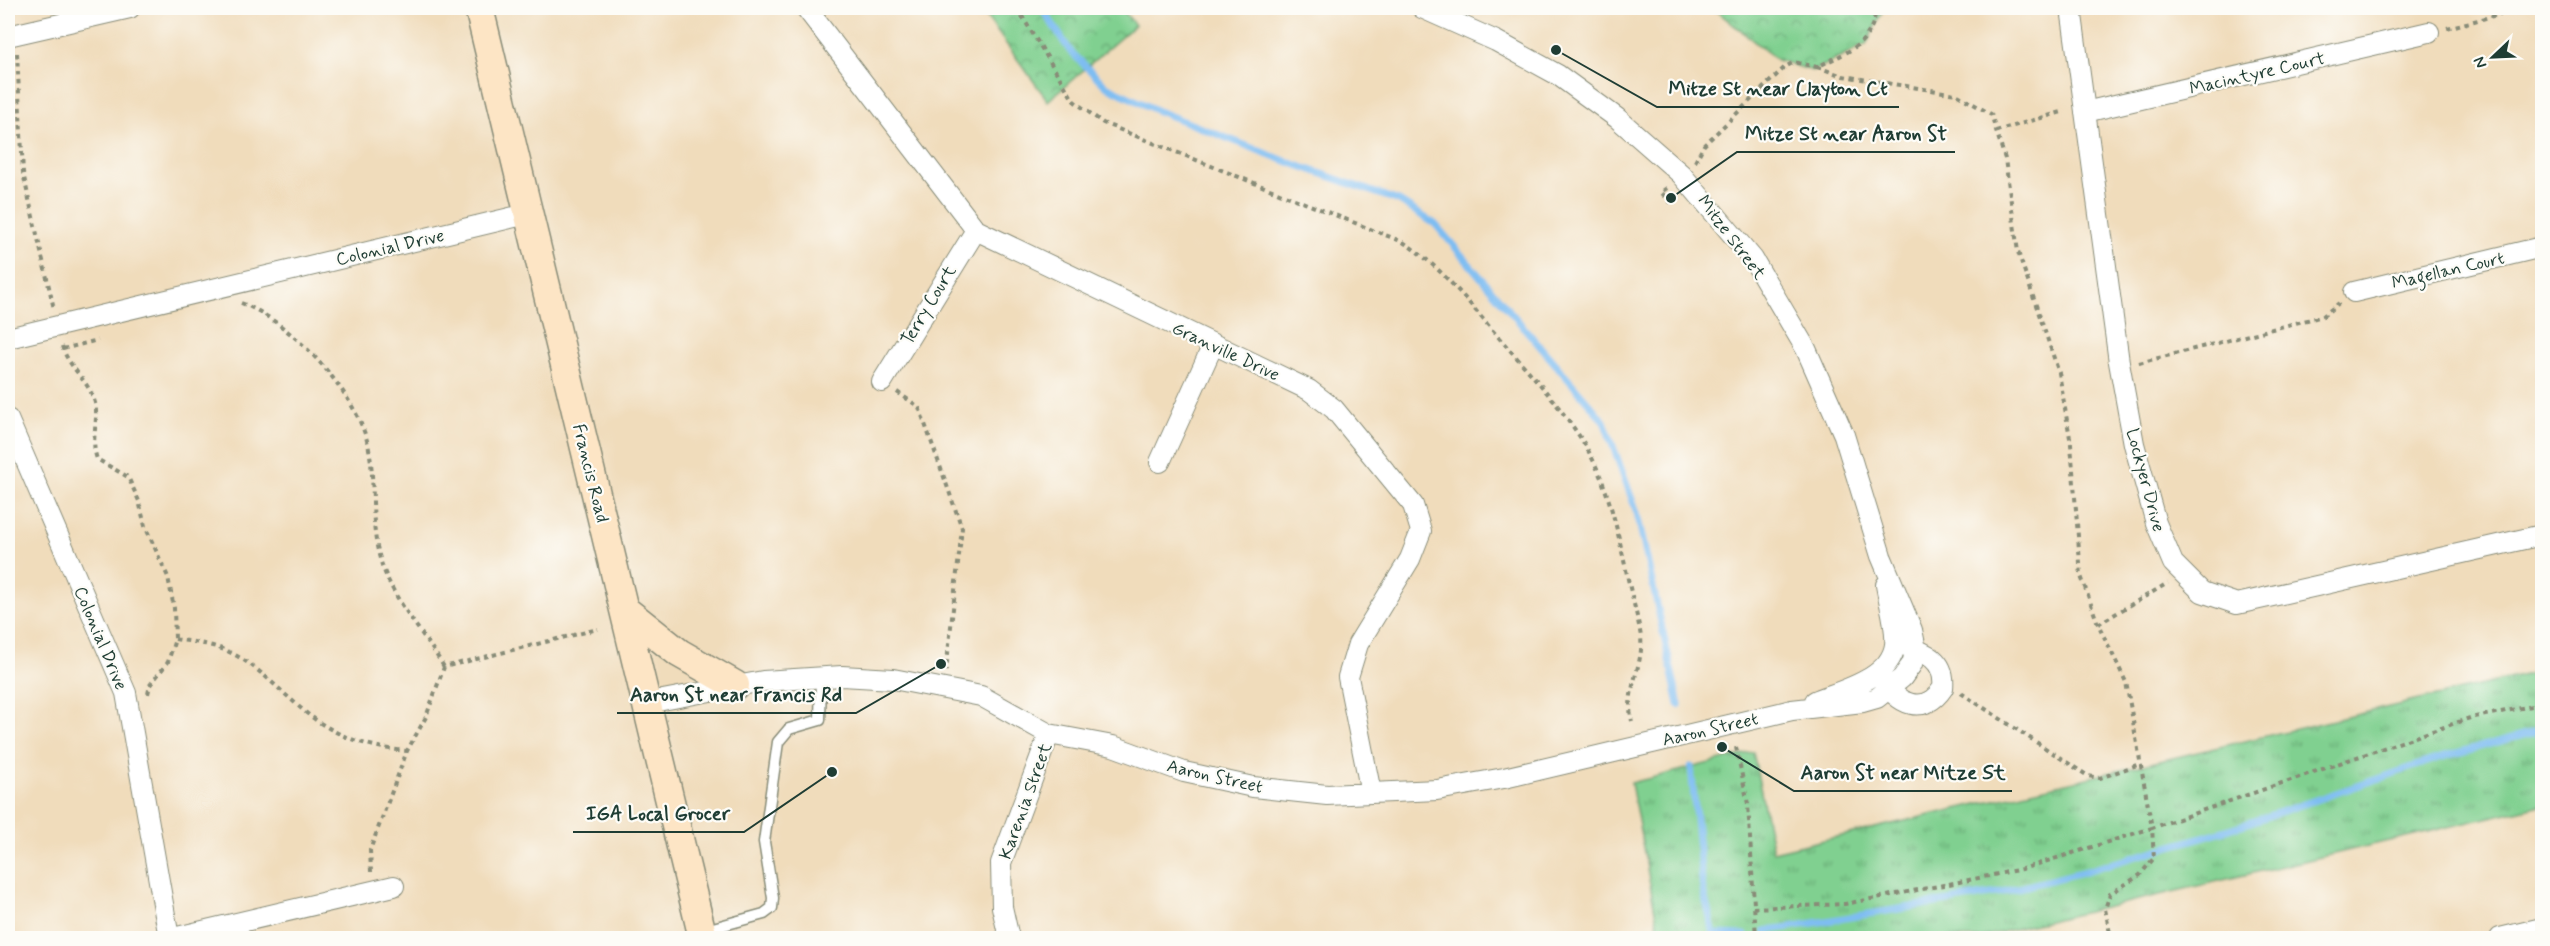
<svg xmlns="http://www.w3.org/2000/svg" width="2550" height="946" viewBox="0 0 2550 946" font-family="Mynerve,sans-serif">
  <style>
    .grass { fill: url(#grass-tufts); stroke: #508662; stroke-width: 1.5 }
    .park { fill: url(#park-crowns); stroke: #508662; stroke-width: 1.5 }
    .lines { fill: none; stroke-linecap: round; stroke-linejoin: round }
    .stream { stroke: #7ebdf2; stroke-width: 7 }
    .lane-casing { stroke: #888c78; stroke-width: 13 }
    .street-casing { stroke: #888c78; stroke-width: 22 }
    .secondary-casing { stroke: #888c78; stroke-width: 31 }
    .path { stroke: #888c78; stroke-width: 4; stroke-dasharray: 4.5 4.5; stroke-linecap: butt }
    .lane { stroke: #fff; stroke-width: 10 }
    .street { stroke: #fff; stroke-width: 20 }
    .secondary { stroke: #fde5c5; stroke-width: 28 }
    .labels { text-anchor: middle; stroke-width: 4.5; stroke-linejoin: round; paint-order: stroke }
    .street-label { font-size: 18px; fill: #1f3d34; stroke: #fdfcf7 }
    .leader { fill: none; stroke: #1f3d34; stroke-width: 2 }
    .callout-dot { fill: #1f3d34; stroke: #fdfcf7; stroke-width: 2 }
    .callout-label { font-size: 20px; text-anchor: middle; font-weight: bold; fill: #1f3d34; stroke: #fdfcf7; stroke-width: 4.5; stroke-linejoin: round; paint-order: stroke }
  </style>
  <defs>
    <pattern id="grass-tufts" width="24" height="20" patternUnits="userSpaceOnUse" patternTransform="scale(1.5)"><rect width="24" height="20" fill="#80d090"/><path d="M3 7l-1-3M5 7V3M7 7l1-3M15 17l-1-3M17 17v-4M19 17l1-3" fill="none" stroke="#68aa76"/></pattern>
    <pattern id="park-crowns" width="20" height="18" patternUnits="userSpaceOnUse" patternTransform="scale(1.5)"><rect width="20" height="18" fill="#80d090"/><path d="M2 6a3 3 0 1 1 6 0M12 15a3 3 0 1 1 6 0" fill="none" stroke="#68aa76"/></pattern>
  </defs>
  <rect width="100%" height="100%" fill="#fdfcf7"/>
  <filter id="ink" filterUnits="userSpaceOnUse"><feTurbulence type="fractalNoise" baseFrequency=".0167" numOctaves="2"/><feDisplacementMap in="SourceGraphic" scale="12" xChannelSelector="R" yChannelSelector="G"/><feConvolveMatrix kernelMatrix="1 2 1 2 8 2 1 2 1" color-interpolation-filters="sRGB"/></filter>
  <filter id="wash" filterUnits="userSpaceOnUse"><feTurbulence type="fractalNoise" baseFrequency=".008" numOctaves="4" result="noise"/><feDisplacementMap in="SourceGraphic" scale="24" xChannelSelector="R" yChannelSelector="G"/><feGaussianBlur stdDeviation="1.35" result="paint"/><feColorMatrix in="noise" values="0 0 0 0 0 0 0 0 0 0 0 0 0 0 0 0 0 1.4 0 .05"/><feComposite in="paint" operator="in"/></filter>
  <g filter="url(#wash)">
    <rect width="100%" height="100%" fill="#f0dcbb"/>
    <path class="grass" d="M2542,671V805L1977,938H1660L1631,783L1753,752L1773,852Z"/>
    <path class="park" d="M980,8H1121L1135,25L1048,101Z
      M1713,8H1884L1866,45L1813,71L1777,60Z"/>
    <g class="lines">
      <path class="stream" d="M1042,8L1070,51L1106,86L1158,111L1288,162L1399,201L1435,224L1604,421L1637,513L1679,705
        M1691,767L1703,890L1715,938
        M1765,931L2003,892L2086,871L2233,828L2442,757L2542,730
        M1715,934L1745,935"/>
    </g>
  </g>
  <g filter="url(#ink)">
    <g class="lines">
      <g class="lane-casing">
        <path id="lane" d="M702,931L764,914L772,908L773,898L764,842L778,742L789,729L820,720L821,677"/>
      </g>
      <g class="street-casing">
        <path id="street" d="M806,8L976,230L1309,390L1334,409L1413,505L1421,531L1410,559L1358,644L1348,677L1371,793
          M2071,8L2119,362L2134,444L2156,523L2173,563L2202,592L2237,604L2542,535
          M8,36L130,8
          M2085,112L2429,32
          M2354,292L2542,247
          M8,338L527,214
          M882,382L976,230
          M8,419L126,693L169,938
          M1160,462L1213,345
          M1883,679C1896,704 1924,717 1943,688C1946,660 1926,652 1903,645
          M1815,701C1842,690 1890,679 1895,645C1897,627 1889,603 1886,585
          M647,703L763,681L842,676L893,679L981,696L1049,734L1113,746L1184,772L1253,787L1327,795L1437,790L1504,778L1792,710L1863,702L1877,698L1902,678L1912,664L1916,649L1912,630L1881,556L1844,435L1806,349L1753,259L1681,174L1617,118L1558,75L1496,41L1422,8
          M173,938L394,886
          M1009,938L1002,907L1001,863L1049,734
          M2500,938L2542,928"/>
      </g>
      <g class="secondary-casing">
        <path id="secondary" d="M479,8L703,938
          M625,610L679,653L735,685"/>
      </g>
      <path class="path" d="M1017,8L1074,101L1103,123L1403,242C1439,265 1465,298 1493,331C1523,365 1555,399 1580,437C1608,480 1617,529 1628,579C1632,598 1638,617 1641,637C1644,667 1624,691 1632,721
        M2447,28L2524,8
        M17,53L23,173L54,309
        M1817,67L1843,76L1956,94L1991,114L2005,159L2018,252L2059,373L2071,444L2081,576L2098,624L2126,682L2152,828L2470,718L2542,704
        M1996,131L2065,111
        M1695,162L1704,145L1785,67L1794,62L1817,67C1848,51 1872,46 1876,8
        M1667,188L1661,192L1671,203
        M241,303C292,322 359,395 369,449C376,487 369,524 381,562C393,600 423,632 444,667
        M62,346C68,367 90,382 95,403C99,421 90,440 97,459L128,477L139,501L145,526L168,577L174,608L175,639L168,662L150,685L148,694
        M63,349L98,340
        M2139,363L2323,316L2339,303
        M897,392L919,407L962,528L946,671
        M2098,624L2168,583
        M175,639C193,642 212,644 229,652C255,664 274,685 295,703C327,733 364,748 407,751
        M1961,693L2088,776L2100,778L2140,764
        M1736,747L1748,804L1756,938
        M371,872L370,850L407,751L426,717L444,667L598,629
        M1753,908L1845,904L1959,882L2022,869L2152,828L2154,858L2140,875L2110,894L2105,909L2111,938"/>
      <use href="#lane" class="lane"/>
      <use href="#street" class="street"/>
      <use href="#secondary" class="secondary"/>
    </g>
  </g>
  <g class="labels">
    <g class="street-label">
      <text transform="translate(2257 73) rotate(-13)" y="6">Macintyre Court</text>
      <text transform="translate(1732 237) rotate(53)" y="6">Mitze Street</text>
      <text transform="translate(390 247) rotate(-13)" y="6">Colonial Drive</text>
      <text transform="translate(2448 270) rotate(-13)" y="6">Magellan Court</text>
      <text transform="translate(928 305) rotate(-59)" y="6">Terry Court</text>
      <text transform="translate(1226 351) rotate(25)" y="6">Granville Drive</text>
      <text transform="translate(591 473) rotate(76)" y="6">Francis Road</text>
      <text transform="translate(2146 480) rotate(75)" y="6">Lockyer Drive</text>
      <text transform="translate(101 638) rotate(67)" y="6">Colonial Drive</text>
      <text transform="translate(1710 729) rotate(-13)" y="6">Aaron Street</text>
      <text transform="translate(1215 776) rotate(13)" y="6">Aaron Street</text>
      <text transform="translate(1025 801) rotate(-70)" y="6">Karenia Street</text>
    </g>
  </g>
  <path class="leader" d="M1556 50L1657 107H1899M1671 198L1737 152H1955M941 664L856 713H617M1722 747L1794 791H2012M832 772L744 832H573"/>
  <g class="callout-dot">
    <circle cx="1556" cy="50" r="6"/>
    <circle cx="1671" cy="198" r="6"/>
    <circle cx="941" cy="664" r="6"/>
    <circle cx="1722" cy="747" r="6"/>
    <circle cx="832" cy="772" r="6"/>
  </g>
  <g class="callout-label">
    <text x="1778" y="95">Mitze St near Clayton Ct</text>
    <text x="1846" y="140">Mitze St near Aaron St</text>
    <text x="736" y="701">Aaron St near Francis Rd</text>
    <text x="1903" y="779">Aaron St near Mitze St</text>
    <text x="658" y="820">IGA Local Grocer</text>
  </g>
  <rect width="2550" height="946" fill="none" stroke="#fdfcf7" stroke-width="30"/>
  <g transform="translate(2493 57) rotate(247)" stroke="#fdfcf7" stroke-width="4.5" paint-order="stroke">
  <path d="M0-4.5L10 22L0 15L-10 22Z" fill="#1f3d34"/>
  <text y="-9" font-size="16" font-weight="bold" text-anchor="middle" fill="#1f3d34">N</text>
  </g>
</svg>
